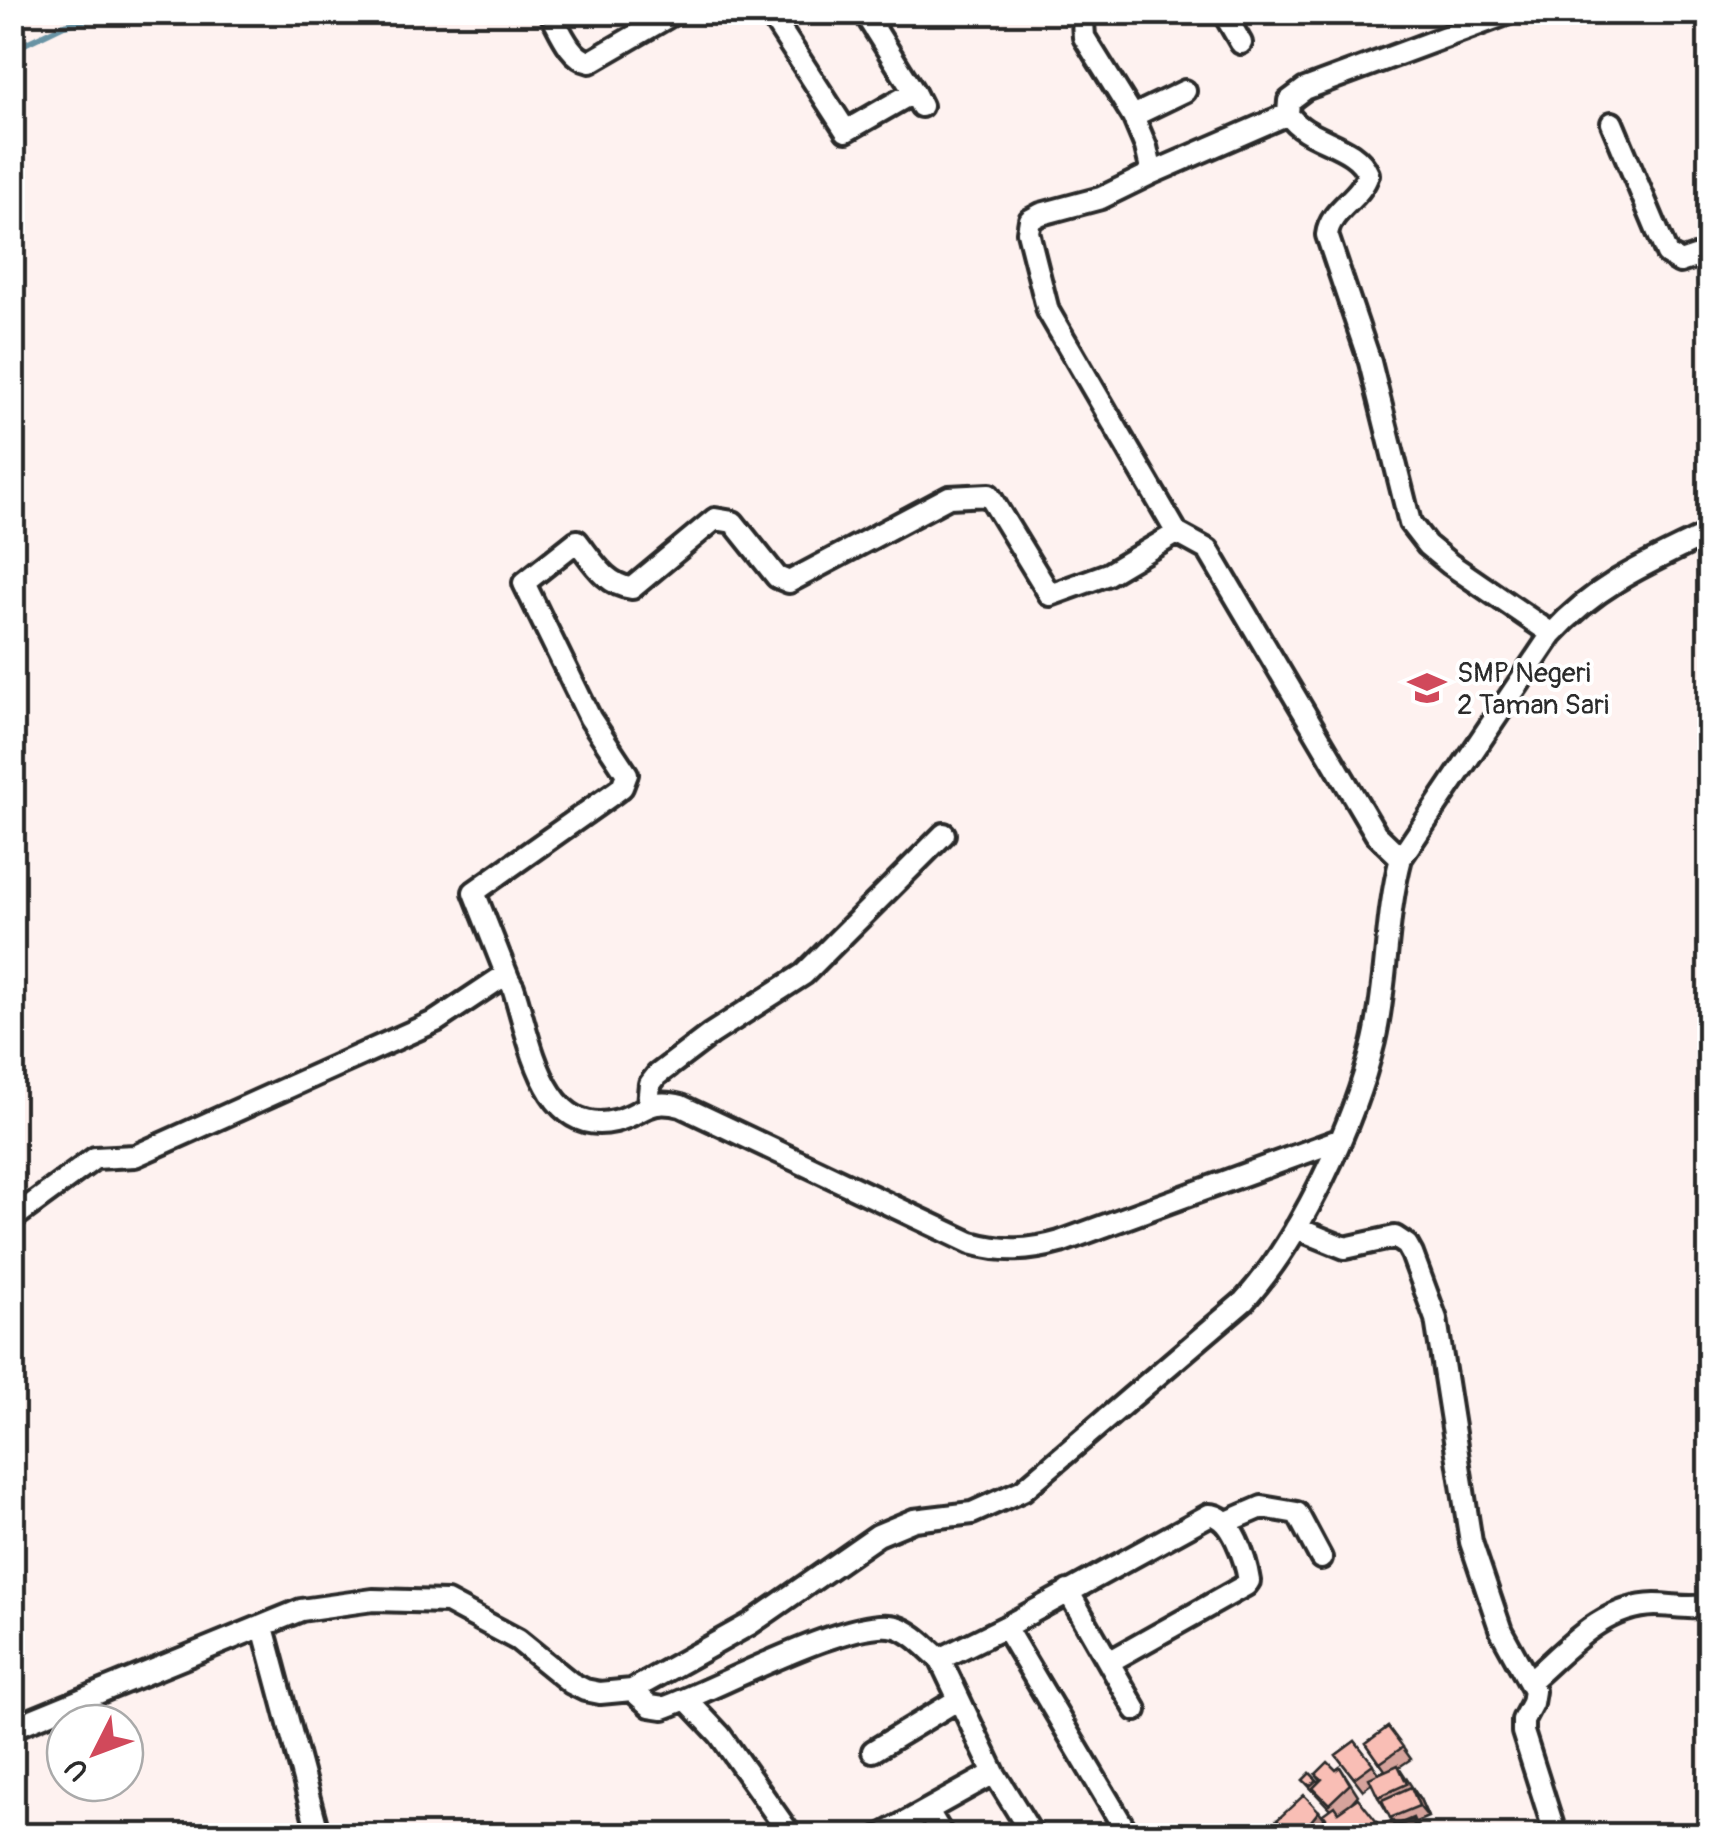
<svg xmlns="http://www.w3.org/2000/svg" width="1722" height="1848" viewBox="0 0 1722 1848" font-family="Pangolin,sans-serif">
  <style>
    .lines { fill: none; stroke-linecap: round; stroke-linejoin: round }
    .stream { stroke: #6993a4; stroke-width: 6 }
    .minor-casing { stroke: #2b2b2b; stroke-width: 28 }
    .minor { stroke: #fff; stroke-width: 20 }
    .wall { fill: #d6a39c; stroke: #2b2b2b; stroke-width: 2.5 }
    .shaded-wall { fill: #ae857f; stroke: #2b2b2b; stroke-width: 2.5 }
    .building { fill: #f9beb5; stroke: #2b2b2b; stroke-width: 2.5 }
    .labels { text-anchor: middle; stroke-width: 8; stroke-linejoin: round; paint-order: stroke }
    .poi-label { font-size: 28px; fill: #2b2b2b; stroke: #fff; text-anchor: start }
  </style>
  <rect width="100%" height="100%" fill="#fef2f0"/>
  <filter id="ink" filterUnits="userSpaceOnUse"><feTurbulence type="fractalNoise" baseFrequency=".01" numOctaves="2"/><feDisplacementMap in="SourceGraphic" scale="20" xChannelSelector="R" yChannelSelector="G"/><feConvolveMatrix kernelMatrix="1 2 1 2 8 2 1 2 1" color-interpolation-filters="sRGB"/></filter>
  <g filter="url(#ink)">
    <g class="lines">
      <path class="stream" d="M12,50L64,25L127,12"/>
      <g class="minor-casing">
        <path id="minor" d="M550,12C560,30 570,58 590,62L676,12
          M769,12L846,131L914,92L921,106
          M864,12L914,92
          M1088,12L1083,22L1084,37L1133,116L1146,147L1152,173L1101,198L1041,214L1030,220L1028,232L1048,311L1177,533L1208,550L1376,834L1401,858
          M1223,12L1241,43
          M1512,12L1305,89L1289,101L1288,114C1307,143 1355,142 1368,174C1361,199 1330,209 1327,235L1370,362L1410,523L1427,545L1450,564L1552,634
          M1133,116L1185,91
          M1612,123L1667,254L1680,262L1710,252
          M1152,173L1288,114
          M508,978L474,892L614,793L622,787L627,774L590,718L524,583L577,541C592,560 606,586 632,588L715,519L733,522L777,577L789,582L949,497L989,495L1050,595L1108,574L1177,533
          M648,1104L650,1084L657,1075L711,1034L804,974L944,834
          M12,1219L95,1158L135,1156L436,1021L502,977L508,978L513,987C530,1037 542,1138 615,1121C644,1114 647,1097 681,1106L971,1243C1003,1252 1029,1251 1060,1242L1339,1140
          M1296,1228L1345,1248L1395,1237L1407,1245L1412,1254L1436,1319L1471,1542L1501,1631L1534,1691L1532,1703L1523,1720V1732L1556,1836
          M1227,1522L1262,1507L1297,1513L1321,1558
          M1068,1591L1136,1710
          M263,1627L319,1836
          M1005,1627L1129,1836
          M1530,1681C1567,1649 1602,1606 1655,1605C1674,1605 1691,1610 1710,1605
          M632,1690L650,1706L663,1708C713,1691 851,1615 896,1627C913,1632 927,1648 940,1659
          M687,1700L720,1735L787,1830
          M12,1728L301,1610L373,1600L447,1602L518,1640L571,1683L585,1690L600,1693L632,1690L750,1624L878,1535L914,1520L972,1513L1023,1490L1244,1301C1301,1238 1354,1124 1374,1041C1388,981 1385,918 1401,858L1552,634C1597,584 1650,562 1710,533
          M873,1751L959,1699
          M928,1811L943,1836
          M881,1836L994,1773
          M1033,1836L994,1773L940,1659L1005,1627L1209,1515C1232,1514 1246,1561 1249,1581L1246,1585L1109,1662"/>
      </g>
      <use href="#minor" class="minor"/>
    </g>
    <path class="wall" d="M1388,1727L1411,1759L1399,1767L1420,1799L1428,1817L1416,1822L1422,1836L1387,1831L1392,1821L1395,1825L1378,1797L1372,1783L1363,1790L1336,1755L1355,1741L1379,1773L1385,1770L1366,1743Z
      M1340,1767L1358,1795L1351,1803L1376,1821L1385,1833L1382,1836H1289L1277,1820L1325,1819L1330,1809L1303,1780L1310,1773L1319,1782L1321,1780L1316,1774L1336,1770Z"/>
    <path class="shaded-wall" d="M1411,1787L1420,1799L1428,1817L1419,1806Z
      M1319,1811L1328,1823L1317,1836H1299Z"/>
    <path class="building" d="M1388,1727L1403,1747L1380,1763L1366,1743Z
      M1355,1741L1373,1764L1354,1778L1336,1755Z
      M1328,1762L1336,1770L1340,1767L1350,1784L1329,1804L1313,1788L1322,1779L1316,1774Z
      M1398,1765L1407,1784L1378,1797L1369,1778Z
      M1310,1773L1317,1780L1310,1786L1303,1780Z
      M1411,1787L1419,1806L1390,1818L1382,1800Z
      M1304,1795L1319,1811L1299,1836H1292L1277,1820Z
      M1358,1798L1376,1821L1361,1836H1352L1349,1830L1341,1836H1314L1310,1829L1326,1818L1323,1814L1334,1806L1338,1812Z
      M1413,1818L1416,1825L1412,1820L1387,1831L1384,1823L1392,1821L1394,1826Z
      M1412,1820L1419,1836H1387L1385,1832Z"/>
  </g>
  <defs>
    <g id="school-bare" transform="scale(3)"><path d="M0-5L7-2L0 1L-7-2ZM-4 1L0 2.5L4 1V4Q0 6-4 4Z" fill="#d1495b" stroke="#fff" stroke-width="2.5" paint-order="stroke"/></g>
  </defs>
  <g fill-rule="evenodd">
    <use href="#school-bare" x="1427" y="688"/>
  </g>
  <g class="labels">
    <g class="poi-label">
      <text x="1457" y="682">SMP Negeri<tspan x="1457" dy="32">2 Taman Sari</tspan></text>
    </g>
  </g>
  <rect width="1722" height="1848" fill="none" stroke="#fff" stroke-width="50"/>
  <rect x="25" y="25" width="1672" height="1798" fill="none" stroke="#2b2b2b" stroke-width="4" filter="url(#ink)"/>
  <g transform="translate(95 1753) rotate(228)"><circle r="48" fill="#ffffff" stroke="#aaaaaa" stroke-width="2.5"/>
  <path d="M0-8L18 38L0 25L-18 38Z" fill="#d1495b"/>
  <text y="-15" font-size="28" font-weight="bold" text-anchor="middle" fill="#2b2b2b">U</text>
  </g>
</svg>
